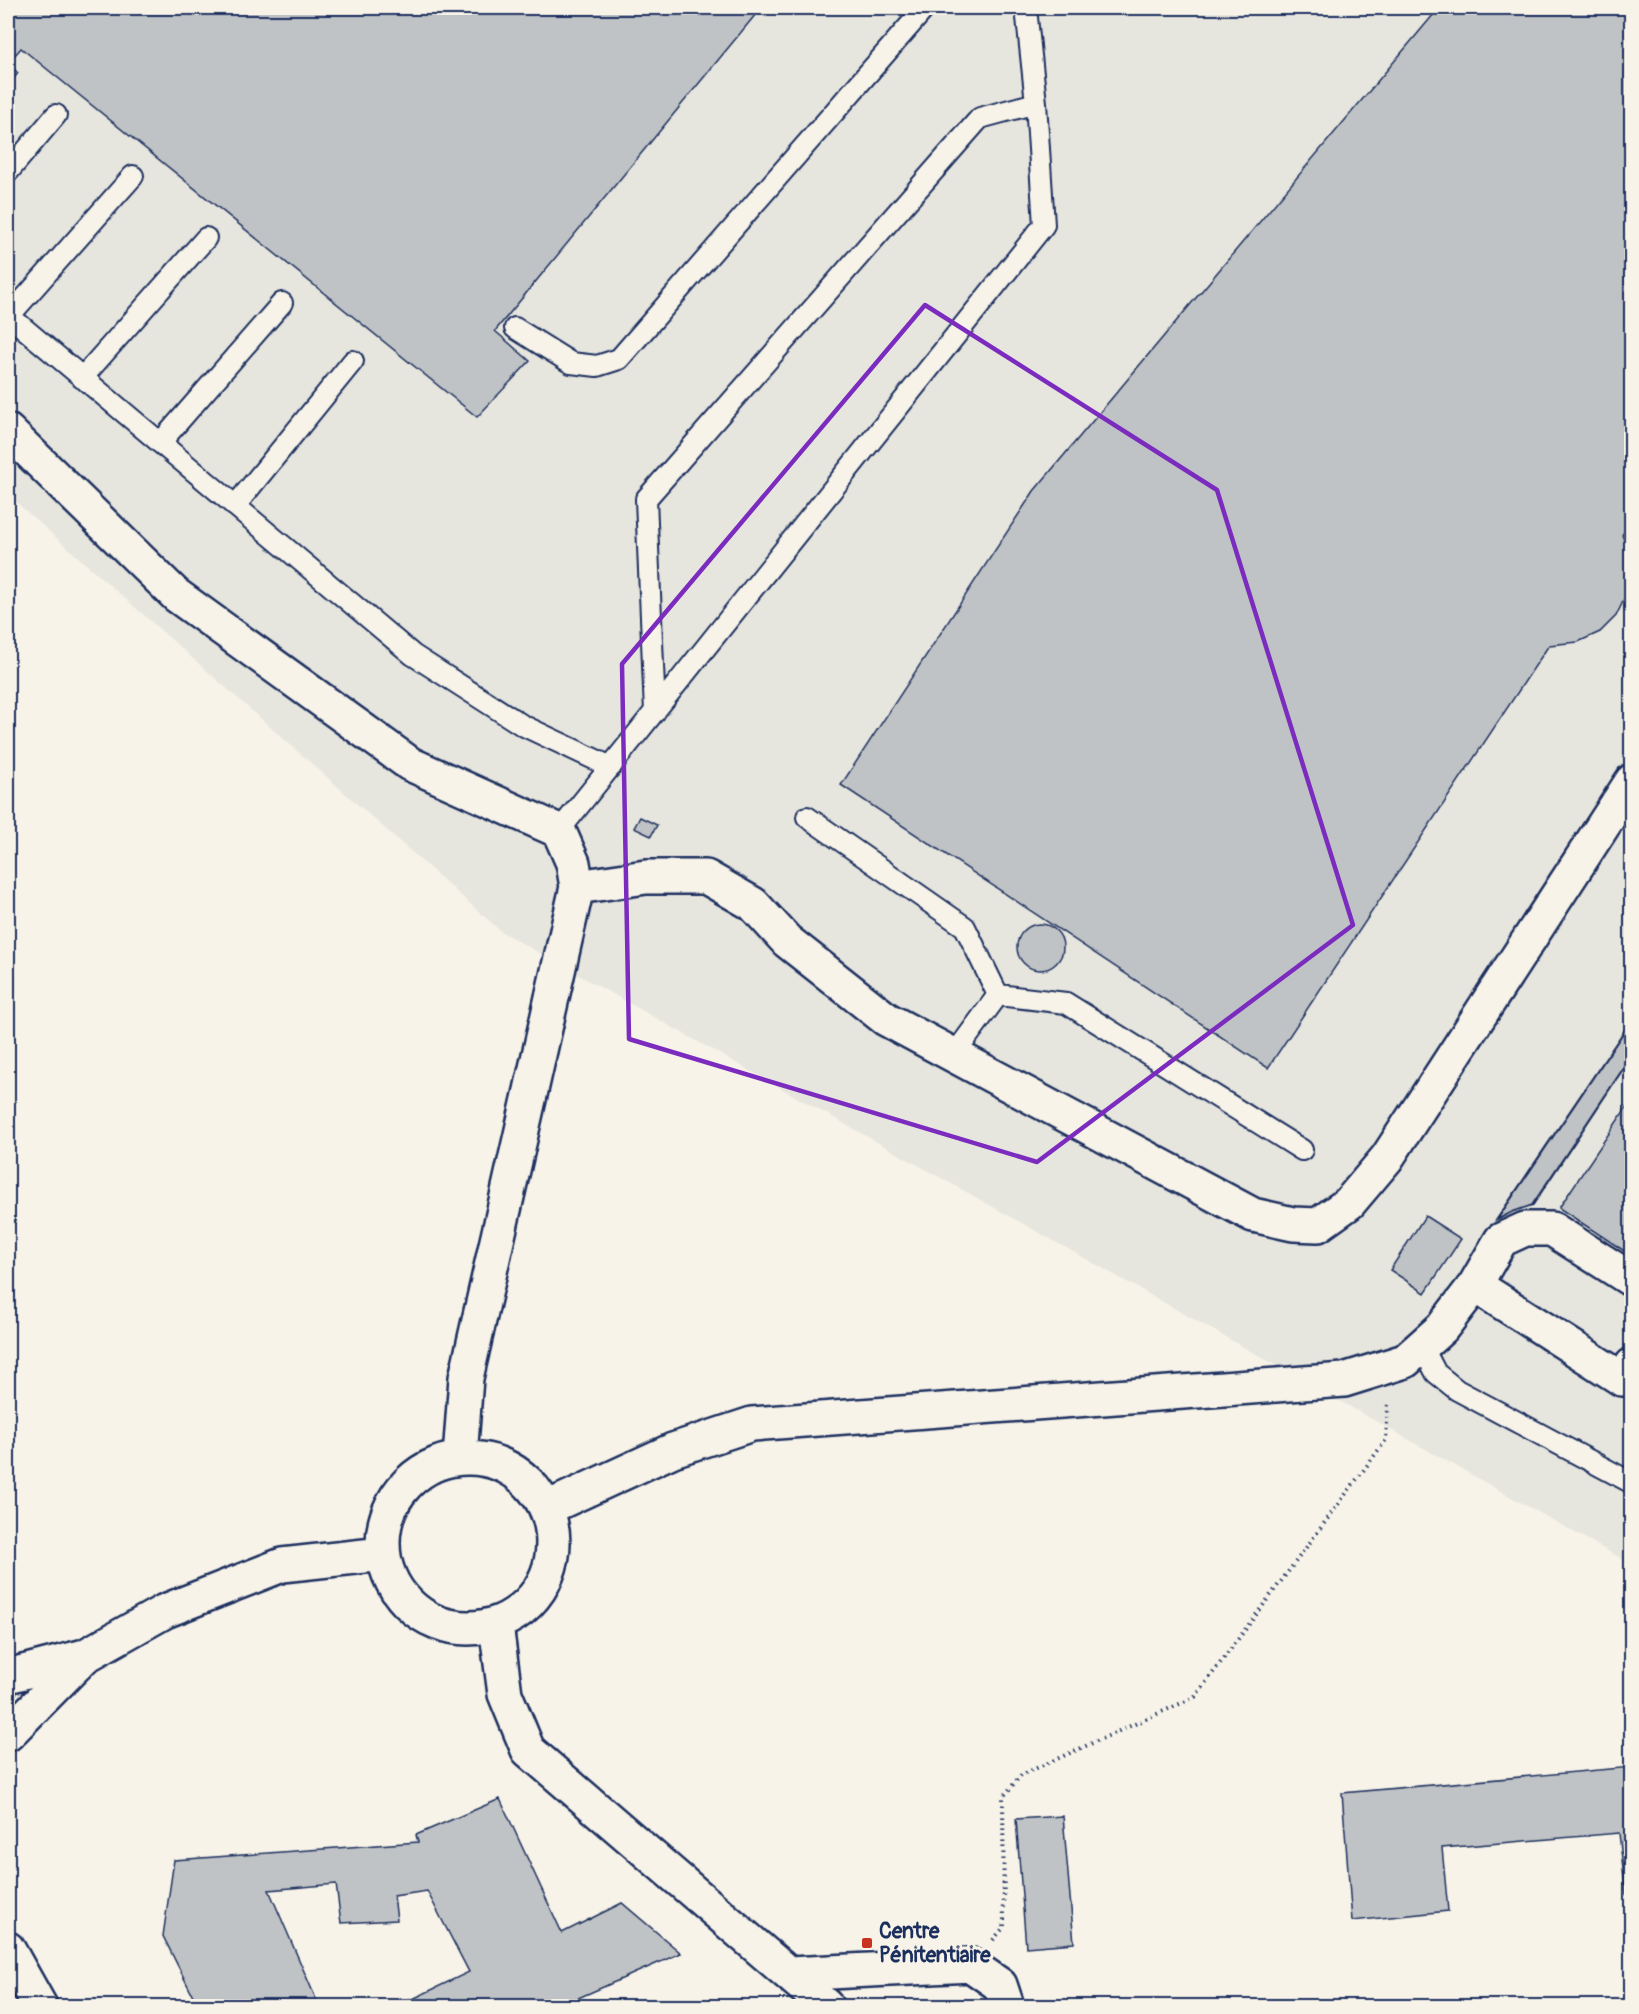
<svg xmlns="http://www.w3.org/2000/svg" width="1639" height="2014" viewBox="0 0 1639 2014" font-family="Pangolin,sans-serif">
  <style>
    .built { fill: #e6e5de }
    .building { fill: #c0c3c5; stroke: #1b2f5e; stroke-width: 1.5 }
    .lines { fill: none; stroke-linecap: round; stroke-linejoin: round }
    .lane-casing { stroke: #1b2f5e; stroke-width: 24 }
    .street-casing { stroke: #1b2f5e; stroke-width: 38 }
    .secondary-casing { stroke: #1b2f5e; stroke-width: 38 }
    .path { stroke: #1b2f5e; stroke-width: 4; stroke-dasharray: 1.5 4.5; stroke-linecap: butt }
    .lane { stroke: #f7f3e8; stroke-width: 20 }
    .street { stroke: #f7f3e8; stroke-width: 33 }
    .secondary { stroke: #f7f3e8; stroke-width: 33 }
    .marked { fill: none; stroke: #7b2cbf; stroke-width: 4.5; stroke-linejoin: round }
    .poi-dot { fill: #c8321e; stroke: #f7f3e8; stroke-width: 2 }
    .labels { text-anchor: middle; stroke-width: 6; stroke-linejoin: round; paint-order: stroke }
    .poi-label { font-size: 21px; font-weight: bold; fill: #1b2f5e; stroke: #f7f3e8; text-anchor: start }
  </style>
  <rect width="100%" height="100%" fill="#f7f3e8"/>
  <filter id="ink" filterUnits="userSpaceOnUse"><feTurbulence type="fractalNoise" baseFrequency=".0167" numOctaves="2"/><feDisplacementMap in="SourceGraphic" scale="12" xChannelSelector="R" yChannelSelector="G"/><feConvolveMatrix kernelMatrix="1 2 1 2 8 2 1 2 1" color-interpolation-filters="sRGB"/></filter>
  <g filter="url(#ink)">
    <path class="built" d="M8,8H1631V1564L502,932L8,495Z"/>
    <path class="building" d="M8,8H761L495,331L530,361L477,417L21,48L8,63L18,73L8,86Z
      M1439,8H1632V520L1622,535L1628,548L1631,565L1629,589L1616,616L1600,632L1578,642L1549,645L1268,1068L841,785L1034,491Z
      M640,817L657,825L651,836L634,828Z
      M1017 947a23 23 0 1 1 46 0a23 23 0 1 1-46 0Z
      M1632,1019V1055L1532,1205L1512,1212L1496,1220Z
      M1632,1020V1056L1533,1205L1512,1212L1497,1220Z
      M1632,1099L1630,1182L1632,1256L1559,1208Z
      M1425,1216L1461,1239L1425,1293L1390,1270Z
      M1632,1767V1895H1626L1619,1833L1442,1848L1448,1911L1352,1921L1342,1793Z
      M500,1799L562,1933L622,1903L681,1953L560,2006H398L469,1972L427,1891L394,1896L397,1920L341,1923L336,1884L269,1890L319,2006H198L163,1936L174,1860L418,1842L416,1835Z
      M1063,1816L1074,1943L1026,1947L1016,1819Z"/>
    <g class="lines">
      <g class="lane-casing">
        <path id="lane" d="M8,172L56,115
          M8,315L413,655L522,725L611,767
          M9,316L133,176
          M515,328L571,363L597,366L619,359L925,8
          M82,378L206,238
          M160,443L282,303
          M235,506L353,361
          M655,712L646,499L980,118L1036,103
          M807,817L965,927L998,995L954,1055
          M559,831L1044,225L1036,103L1026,8
          M998,995L1066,1003L1302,1150
          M1422,1346L1436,1373L1457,1390L1632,1483"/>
      </g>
      <g class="street-casing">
        <path id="street" d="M8,431L176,595L410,764L559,831L573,863L577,887L466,1378L460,1457
          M577,887L646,877H706L753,904L787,941L886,1019L1253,1215L1293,1224L1318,1225L1349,1203L1387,1158L1632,781
          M1475,1285L1622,1379L1632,1365
          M383 1543a85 85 0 1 1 170 0a85 85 0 1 1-170 0Z
          M547,1508L673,1450L752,1424L1344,1380L1405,1361L1442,1328L1475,1285L1501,1240L1525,1229H1552L1632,1280
          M496,1625L505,1694L528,1750L826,2006
          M8,1676L85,1656L165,1611L282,1565L383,1554
          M8,1734L84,1657
          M789,1974L971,1965L1000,1985L1007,2006"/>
      </g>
      <g class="secondary-casing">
        <path id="secondary" d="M8,1949L40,2006"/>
      </g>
      <path class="path" d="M993,1940L1004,1927L1003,1797L1021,1775L1195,1697L1386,1440L1388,1402"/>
      <use href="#lane" class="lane"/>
      <use href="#street" class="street"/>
      <use href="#secondary" class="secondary"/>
    </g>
  </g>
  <path class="marked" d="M925,305L1217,490L1353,925L1037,1162L629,1039L622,664Z"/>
  <rect class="poi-dot" x="861" y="1937" width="12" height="12" rx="3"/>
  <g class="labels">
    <g class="poi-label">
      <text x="879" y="1938">Centre<tspan x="879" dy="24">Pénitentiaire</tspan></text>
    </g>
  </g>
  <rect width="1639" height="2014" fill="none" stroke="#f7f3e8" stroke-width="30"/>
  <rect x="15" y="15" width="1609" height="1984" fill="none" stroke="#1b2f5e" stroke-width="2" filter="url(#ink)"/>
</svg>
